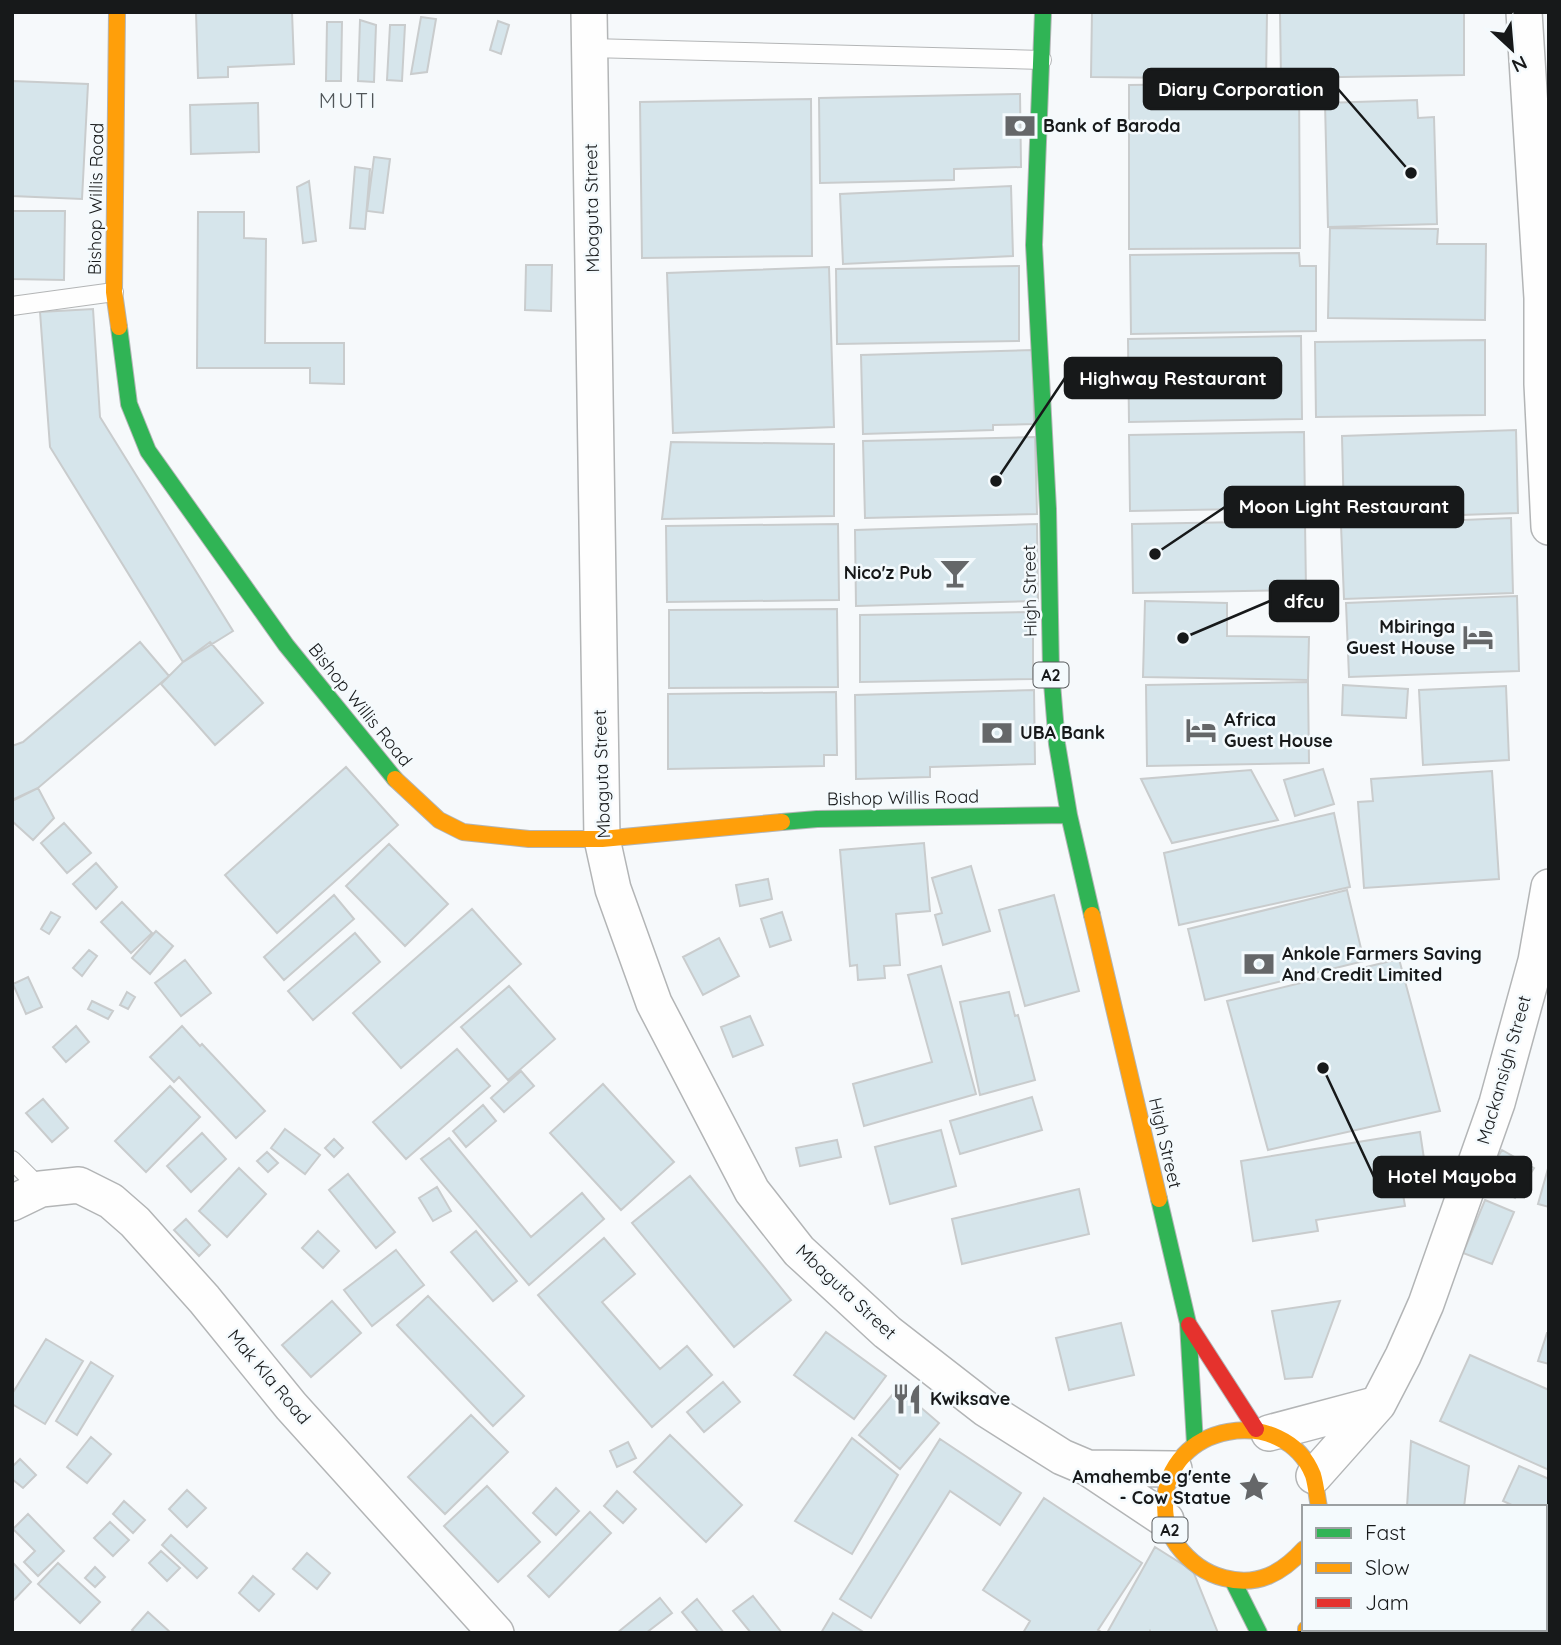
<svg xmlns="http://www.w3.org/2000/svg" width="1561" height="1645" viewBox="0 0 1561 1645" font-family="Quicksand,sans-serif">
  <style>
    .building { fill: #d6e5eb; stroke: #c9cccd; stroke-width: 2 }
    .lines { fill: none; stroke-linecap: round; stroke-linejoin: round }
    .lane-casing { stroke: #b3b5b6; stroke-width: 20 }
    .street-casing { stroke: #b3b5b6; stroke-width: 38 }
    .fast-casing { stroke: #b3b5b6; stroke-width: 18 }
    .slow-casing { stroke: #b3b5b6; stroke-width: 18 }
    .jam-casing { stroke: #b3b5b6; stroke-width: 18 }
    .lane { stroke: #fefefe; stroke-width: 18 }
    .street { stroke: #fefefe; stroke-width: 35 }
    .fast { stroke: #30b455; stroke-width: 16 }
    .slow { stroke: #ff9f0a; stroke-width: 16 }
    .jam { stroke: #e5322d; stroke-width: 16 }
    .labels { text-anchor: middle; stroke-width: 5; stroke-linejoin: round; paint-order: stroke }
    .shield { fill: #f4fafd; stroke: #595c5e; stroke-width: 2 }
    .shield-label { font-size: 16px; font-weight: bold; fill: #17191a }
    .poi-label { font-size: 18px; font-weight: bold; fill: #17191a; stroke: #f4fafd; text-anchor: start }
    .street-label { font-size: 18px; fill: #17191a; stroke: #f4fafd }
    .quarter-label { font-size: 21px; letter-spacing: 2px; fill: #505558; stroke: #f4fafd }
    .leader { fill: none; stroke: #17191a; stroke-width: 2.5 }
    .callout-dot { fill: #17191a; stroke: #f4fafd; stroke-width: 2.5 }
    .callout { fill: #17191a; stroke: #17191a; stroke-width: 2.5 }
    .callout-label { font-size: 19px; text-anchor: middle; font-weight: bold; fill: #fff }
  </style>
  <rect width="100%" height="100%" fill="#f6f9fb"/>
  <path class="building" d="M196,12H292L294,64L228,67V77L198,78Z
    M1092,12H1267L1266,79L1091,77Z
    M1280,12H1464V75L1281,78Z
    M421,17L436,19L427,72L411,74Z
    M360,20L376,25L374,82L358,81Z
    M498,21L509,25L501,54L490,50Z
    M327,22H342L341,81H326Z
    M390,25H405L402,81L387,80Z
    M12,81L88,84L82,199L12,196Z
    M1299,83L1300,248L1129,249V85Z
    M1020,94L1021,167L954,169V180L820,183L819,98Z
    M811,99L812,256L642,258L640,102Z
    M1417,100L1418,118L1434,117L1437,224L1328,227L1325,103Z
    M258,103L259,152L191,154L190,105Z
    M374,157L390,159L383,213L367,211Z
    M355,167L370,169L365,229L350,228Z
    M309,181L316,241L303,243L297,187Z
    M1011,186L1013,256L843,264L840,194Z
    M12,211H65L64,280L12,279Z
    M198,212H244V238L266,239L265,343H344V384L310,383V368H197Z
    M1330,228L1438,229L1437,244H1486L1485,320L1328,318Z
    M1299,253L1300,266H1316V331L1131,334L1130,255Z
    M526,265H552L551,311L525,310Z
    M1019,266V341L837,344L836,269Z
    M829,267L834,427L673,433L667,273Z
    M93,309L100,417L233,631L183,662L50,447L40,312Z
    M1301,336L1302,419L1129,422L1128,339Z
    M1485,340V415L1316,417L1315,342Z
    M1033,350L1034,424L993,425V430L863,434L861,355Z
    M1516,430L1518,513L1344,519L1342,436Z
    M1304,432L1305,508L1130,511L1129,435Z
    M1035,437L1037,514L865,518L863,441Z
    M671,442L834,444V516L662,519Z
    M1511,518L1513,593L1344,599L1341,525Z
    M1305,521L1306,590L1133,593L1132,524Z
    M838,524L839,600L667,602L666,526Z
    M1037,524L1038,601L856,606L855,530Z
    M1517,596L1519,671L1349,677L1346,603Z
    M1145,601L1227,603V636L1309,637L1308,680L1143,677Z
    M837,609L838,687L669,688V610Z
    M1033,612V679L860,682V615Z
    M140,642L169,676L38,788L12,800V746L23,742Z
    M210,642L263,703L215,745L161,684L183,662Z
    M1308,682L1309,763L1147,766L1146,685Z
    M1343,685L1408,689L1406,718L1342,715Z
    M1506,686L1509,760L1423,765L1419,690Z
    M1034,690L1035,764L930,767V777L856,779L855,695Z
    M836,692L837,755H824V766L668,769V694Z
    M346,767L398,825L277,933L225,875Z
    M1323,769L1334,804L1295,816L1284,780Z
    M1251,770L1278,820L1172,843L1141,779Z
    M1492,771L1499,879L1364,888L1358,802L1373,801L1371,779Z
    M38,788L54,818L33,840L12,821V801Z
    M1334,813L1350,887L1179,925L1164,853Z
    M64,823L91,853L67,873L41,843Z
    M924,843L930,911L896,914L900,965L884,966L885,978L858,980L857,965L850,966L840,850Z
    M389,844L448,904L405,946L346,886Z
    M96,863L117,887L96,909L73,884Z
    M971,866L990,931L943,945L935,915L942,913L932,878Z
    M768,879L772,899L740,906L736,885Z
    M1347,890L1364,961L1205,1000L1188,929Z
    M334,895L354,919L284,980L264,957Z
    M1054,895L1079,991L1025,1006L999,910Z
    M122,902L152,933L131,953L101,922Z
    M472,909L521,964L401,1068L353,1013Z
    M51,912L60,917L49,934L41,929Z
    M782,912L791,940L770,947L761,919Z
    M156,931L173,946L150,974L132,958Z
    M355,933L380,962L313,1020L288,991Z
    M719,938L739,976L703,995L683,957Z
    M89,950L97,956L82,976L73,968Z
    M1399,959L1440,1111L1268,1150L1227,1001Z
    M185,960L211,993L181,1016L155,983Z
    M941,966L976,1094L864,1126L853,1084L932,1062L908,975Z
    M28,977L42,1007L26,1014L13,984Z
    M509,986L555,1039L508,1080L461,1027Z
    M127,992L135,997L128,1009L120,1005Z
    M1009,992L1015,1016L1018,1015L1035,1080L980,1095L960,1002Z
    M92,1001L113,1011L108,1019L88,1009Z
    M750,1016L763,1045L733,1057L721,1027Z
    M76,1026L89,1042L66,1062L53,1047Z
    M182,1026L200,1046L202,1044L265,1111L236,1138L179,1077L174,1082L150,1057Z
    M457,1049L490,1086L406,1159L373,1122Z
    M521,1071L534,1086L504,1112L491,1098Z
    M603,1084L674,1162L621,1210L550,1133Z
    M170,1086L200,1117L146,1172L115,1141Z
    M1032,1097L1042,1130L960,1154L950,1121Z
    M43,1099L68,1128L52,1142L26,1113Z
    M483,1105L496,1121L466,1147L453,1131Z
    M285,1129L320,1155L305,1174L271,1148Z
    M941,1130L956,1186L890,1204L875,1147Z
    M1420,1132L1426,1172L1400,1176L1405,1206L1316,1220L1318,1231L1253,1241L1241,1161Z
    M202,1133L226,1159L191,1192L167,1166Z
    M449,1138L531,1237L582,1193L604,1219L529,1285L421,1159Z
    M334,1139L343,1148L334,1157L325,1148Z
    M837,1140L841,1157L800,1166L796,1148Z
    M1502,1150L1534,1168L1515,1198L1484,1180Z
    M267,1152L278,1163L268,1172L257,1161Z
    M1549,1165V1207L1538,1204Z
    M239,1168L266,1194L227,1237L199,1211Z
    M348,1174L395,1232L376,1248L329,1190Z
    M690,1176L791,1300L734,1347L632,1223Z
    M437,1187L451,1211L433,1221L419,1198Z
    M1079,1189L1089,1234L962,1264L952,1219Z
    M1485,1200L1514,1212L1492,1264L1463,1253Z
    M186,1219L210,1245L199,1256L174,1230Z
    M318,1231L339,1251L323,1268L302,1248Z
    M476,1231L517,1281L493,1301L451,1252Z
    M604,1238L635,1274L602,1302L660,1369L687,1346L712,1375L652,1427L538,1295Z
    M396,1250L424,1285L372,1326L344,1290Z
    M428,1296L524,1396L493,1426L397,1325Z
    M332,1301L361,1333L311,1377L282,1345Z
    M1340,1301L1312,1377L1285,1379L1272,1311Z
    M1121,1323L1134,1375L1069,1390L1056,1338Z
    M826,1332L886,1376L854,1419L794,1375Z
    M1547,1333H1549V1364L1538,1361Z
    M46,1339L83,1361L45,1424L12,1404V1394Z
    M1470,1355L1549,1390V1470L1440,1421Z
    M91,1362L113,1376L77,1435L56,1421Z
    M723,1382L740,1402L704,1432L687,1412Z
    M898,1388L939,1423L900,1469L859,1435Z
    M471,1415L508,1452L445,1514L408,1477Z
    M670,1435L742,1505L706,1542L634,1472Z
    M91,1437L111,1454L87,1483L67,1467Z
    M852,1438L898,1475L852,1554L795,1521Z
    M940,1439L1021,1493L1000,1525L950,1491L871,1618L840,1599Z
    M1411,1441L1469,1466L1464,1507H1407Z
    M628,1442L636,1458L617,1467L610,1451Z
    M20,1459L36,1475L23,1488L12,1479V1467Z
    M1519,1466L1549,1479V1554L1545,1552V1507H1516L1503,1501Z
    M487,1486L540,1542L498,1582L444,1526Z
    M556,1488L579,1511L556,1535L533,1513Z
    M187,1490L206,1508L187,1527L169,1509Z
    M617,1491L636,1509L623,1523L604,1506Z
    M1044,1498L1142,1563L1098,1630L1103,1633H1023L1030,1621L983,1590Z
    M124,1501L145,1520L133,1533L113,1514Z
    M590,1512L611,1533L549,1597L528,1576Z
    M28,1514L64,1551L38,1576L24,1562L35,1551L13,1529Z
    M110,1522L129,1540L113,1556L94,1538Z
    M171,1535L207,1568L197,1578L162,1545Z
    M1155,1547L1193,1571L1218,1633H1151L1150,1631L1149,1633H1107Z
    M161,1551L180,1568L167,1581L149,1563Z
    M307,1553L330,1573L317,1589L293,1569Z
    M58,1563L100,1602L80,1623L38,1584Z
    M14,1564L31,1582L12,1602V1566Z
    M95,1567L105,1577L95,1587L85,1578Z
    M253,1576L274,1594L259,1611L239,1593Z
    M753,1596L782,1633H751L733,1611Z
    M660,1598L672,1613L646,1633H617Z
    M697,1599L724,1633H699L682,1612Z
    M148,1612L171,1633H135L132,1630Z
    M833,1613L865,1633H821Z
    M1400,1629H1458V1633H1399Z
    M1496,1629H1536L1538,1633H1497Z"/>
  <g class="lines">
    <g class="lane-casing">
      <path id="lane" d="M590,48L1042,60
        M12,306L114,292
        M12,1160L41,1189"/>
    </g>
    <g class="street-casing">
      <path id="street" d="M589,12L602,839L613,889L654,1003L752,1191L799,1251L887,1332L986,1409L1062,1457L1088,1468L1166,1520
        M1524,12L1542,298V384L1549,527
        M12,1203L41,1189L79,1185L111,1201L135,1222L204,1299L291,1406L496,1633
        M1269,1433L1378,1404
        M1088,1468L1174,1469
        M1314,1476L1378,1404L1403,1356L1426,1304L1497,1103L1536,961L1549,887"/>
    </g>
    <g class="fast-casing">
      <path id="fast" d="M1043,12L1034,245L1048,509L1051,671L1057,744L1069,815L1092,915
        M119,327L129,404L148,451L286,645L395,779
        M782,822L817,819L1069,815
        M1159,1199L1188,1323L1195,1444
        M1233,1581L1259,1633"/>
    </g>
    <g class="slow-casing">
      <path id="slow" d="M117,12L114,292L119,327
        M395,779L439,820L463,832L529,839H602L782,822
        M1092,915L1159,1199
        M1304,1549C1282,1573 1258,1587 1224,1578C1204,1573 1189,1561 1177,1545C1168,1533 1165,1519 1165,1505C1164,1422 1285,1403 1313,1475C1316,1485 1317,1497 1319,1507
        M1306,1629V1633"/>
    </g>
    <g class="jam-casing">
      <path id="jam" d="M1189,1325L1256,1429"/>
    </g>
    <use href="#lane" class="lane"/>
    <use href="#street" class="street"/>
    <use href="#fast" class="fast"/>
    <use href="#slow" class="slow"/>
    <use href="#jam" class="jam"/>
  </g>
  <defs>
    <g id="bank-bare" transform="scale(2.415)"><path d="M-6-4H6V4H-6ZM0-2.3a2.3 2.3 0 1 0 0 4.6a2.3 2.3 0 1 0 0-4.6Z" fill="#656769" stroke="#f4fafd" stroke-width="2.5" paint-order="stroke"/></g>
    <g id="bar-bare" transform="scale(2.415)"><path d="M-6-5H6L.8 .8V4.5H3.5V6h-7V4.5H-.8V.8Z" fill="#656769" stroke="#f4fafd" stroke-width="2.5" paint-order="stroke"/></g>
    <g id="hotel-bare" transform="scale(2.415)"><path d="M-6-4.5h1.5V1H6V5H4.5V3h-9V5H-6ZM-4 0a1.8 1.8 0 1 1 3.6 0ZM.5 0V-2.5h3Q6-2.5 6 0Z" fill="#656769" stroke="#f4fafd" stroke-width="2.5" paint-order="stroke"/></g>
    <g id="restaurant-bare" transform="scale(2.415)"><path d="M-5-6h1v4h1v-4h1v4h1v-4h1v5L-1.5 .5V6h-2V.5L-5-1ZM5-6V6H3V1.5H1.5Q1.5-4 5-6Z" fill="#656769" stroke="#f4fafd" stroke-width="2.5" paint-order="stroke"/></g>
    <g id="sight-bare" transform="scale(2.415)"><path d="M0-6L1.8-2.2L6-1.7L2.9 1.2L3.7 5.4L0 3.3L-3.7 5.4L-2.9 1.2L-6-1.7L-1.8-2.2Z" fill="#656769" stroke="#f4fafd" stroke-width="2.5" paint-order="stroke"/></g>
  </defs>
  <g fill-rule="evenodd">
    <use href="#bank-bare" x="1020" y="126"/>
    <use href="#bar-bare" x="955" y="573"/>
    <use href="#hotel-bare" x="1478" y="637"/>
    <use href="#hotel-bare" x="1201" y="730"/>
    <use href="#bank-bare" x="997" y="733"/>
    <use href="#bank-bare" x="1259" y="964"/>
    <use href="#restaurant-bare" x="907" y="1399"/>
    <use href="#sight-bare" x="1254" y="1487"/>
  </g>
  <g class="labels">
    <g class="shield">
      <rect x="1033.5" y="662.5" width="35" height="25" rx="5"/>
      <rect x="1152.5" y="1517.5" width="35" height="25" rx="5"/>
    </g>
    <g class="shield-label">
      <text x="1051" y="681">A2</text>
      <text x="1170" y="1536">A2</text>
    </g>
    <g class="poi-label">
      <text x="1043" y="132">Bank of Baroda</text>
      <text x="932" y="579" text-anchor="end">Nico'z Pub</text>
      <text x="1455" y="633" text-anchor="end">Mbiringa<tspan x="1455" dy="21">Guest House</tspan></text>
      <text x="1224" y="726">Africa<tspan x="1224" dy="21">Guest House</tspan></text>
      <text x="1020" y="739">UBA Bank</text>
      <text x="1282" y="960">Ankole Farmers Saving<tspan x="1282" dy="21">And Credit Limited</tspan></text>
      <text x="930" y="1405">Kwiksave</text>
      <text x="1231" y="1483" text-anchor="end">Amahembe g'ente<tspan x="1231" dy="21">- Cow Statue</tspan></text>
    </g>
    <g class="street-label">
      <text transform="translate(96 199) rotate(-89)" y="6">Bishop Willis Road</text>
      <text transform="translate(592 208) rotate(-91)" y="6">Mbaguta Street</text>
      <text transform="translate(1030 591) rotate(-91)" y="6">High Street</text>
      <text transform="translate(360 705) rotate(51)" y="6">Bishop Willis Road</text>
      <text transform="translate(602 774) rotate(-92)" y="6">Mbaguta Street</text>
      <text transform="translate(903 798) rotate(-1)" y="6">Bishop Willis Road</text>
      <text transform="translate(1504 1070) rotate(-74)" y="6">Mackansigh Street</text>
      <text transform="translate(1165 1143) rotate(77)" y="6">High Street</text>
      <text transform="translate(846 1292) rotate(43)" y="6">Mbaguta Street</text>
      <text transform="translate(269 1377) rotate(50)" y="6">Mak Kla Road</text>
    </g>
    <g class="quarter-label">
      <text x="348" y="108">MUTI</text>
    </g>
  </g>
  <path class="leader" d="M1411 173L1338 89M996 481L1065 378M1155 554L1225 507M1183 638L1270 601M1323 1068L1374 1177"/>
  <g class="callout-dot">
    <circle cx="1411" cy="173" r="7"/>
    <circle cx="996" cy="481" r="7"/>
    <circle cx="1155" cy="554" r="7"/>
    <circle cx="1183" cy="638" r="7"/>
    <circle cx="1323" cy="1068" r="7"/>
  </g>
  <g class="callout">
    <rect x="1144" y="69" width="194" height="40" rx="7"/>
    <rect x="1065" y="358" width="216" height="40" rx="7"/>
    <rect x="1225" y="487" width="238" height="40" rx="7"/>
    <rect x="1270" y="581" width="68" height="40" rx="7"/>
    <rect x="1374" y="1157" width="157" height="40" rx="7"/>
  </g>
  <g class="callout-label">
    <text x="1241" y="96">Diary Corporation</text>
    <text x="1173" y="385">Highway Restaurant</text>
    <text x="1344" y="513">Moon Light Restaurant</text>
    <text x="1304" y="608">dfcu</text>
    <text x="1452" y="1183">Hotel Mayoba</text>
  </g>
  <rect width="1561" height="1645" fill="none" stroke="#17191a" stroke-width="28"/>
  <rect x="1302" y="1505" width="245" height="126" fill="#f4fafd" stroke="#9ca0a2" stroke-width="2"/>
  <rect x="1316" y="1528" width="35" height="10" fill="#30b455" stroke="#9ca0a2" stroke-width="2"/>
  <text x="1365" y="1540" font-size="21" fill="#17191a">Fast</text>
  <rect x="1316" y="1563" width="35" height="10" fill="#ff9f0a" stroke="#9ca0a2" stroke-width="2"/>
  <text x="1365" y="1575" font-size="21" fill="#17191a">Slow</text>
  <rect x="1316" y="1598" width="35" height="10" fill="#e5322d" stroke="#9ca0a2" stroke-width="2"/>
  <text x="1365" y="1610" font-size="21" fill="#17191a">Jam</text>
  <g transform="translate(1512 49) rotate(154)" stroke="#f4fafd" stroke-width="5" paint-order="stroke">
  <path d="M0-5L12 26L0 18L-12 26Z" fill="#17191a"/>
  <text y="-10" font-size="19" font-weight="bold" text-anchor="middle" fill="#17191a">N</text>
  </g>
</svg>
